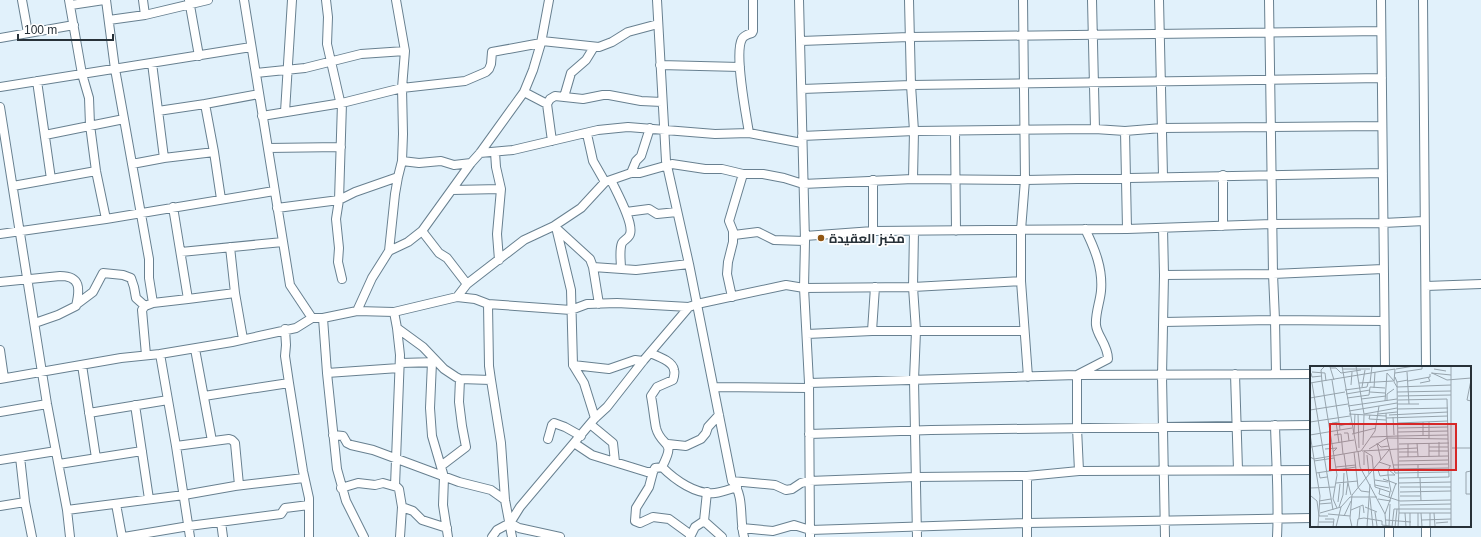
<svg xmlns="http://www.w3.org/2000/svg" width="1481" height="537" viewBox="0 0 1481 537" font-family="Helvetica,Cairo,sans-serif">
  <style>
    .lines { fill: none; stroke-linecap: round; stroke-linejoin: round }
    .minor-casing { stroke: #688090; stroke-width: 10 }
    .minor { stroke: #fff; stroke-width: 8 }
    .poi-dot { fill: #915613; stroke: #fff; stroke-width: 1.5 }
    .labels { text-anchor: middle; stroke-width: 3.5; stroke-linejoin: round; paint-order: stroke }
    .poi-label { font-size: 13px; font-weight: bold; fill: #273138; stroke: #fff; text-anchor: start }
    .inset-road { fill: none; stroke: #97a4ad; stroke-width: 1 }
    .view { fill: #d62828; fill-opacity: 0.15; stroke: #d62828; stroke-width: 2 }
    .inset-edge { fill: none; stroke: #273138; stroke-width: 2 }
  </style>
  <rect width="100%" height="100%" fill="#e1f1fb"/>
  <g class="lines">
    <g class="minor-casing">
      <path id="minor" d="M22,0L28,33
        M69,0L82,74L89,98L90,125L96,171L106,219
        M106,0L115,69L124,119
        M143,0L145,15
        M189,0L199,56
        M244,0L290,285L312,318
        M326,0L328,17L327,44L340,101L342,103L339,200L336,219L339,248L338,262L342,279
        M657,0L666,161L689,264L732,481C745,496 739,519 744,537
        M799,0L805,241L804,288L809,383L810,537
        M909,0L911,85L914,131L913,179
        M1023,0L1025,180L1021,230V281L1028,377
        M1092,0L1095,129
        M1159,0L1163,176
        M1269,0L1273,274L1275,320L1276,374
        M1381,0L1385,367
        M1423,0L1426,367
        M71,5L104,0
        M109,20L145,15L208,0
        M0,38L74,25
        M542,41L599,47L612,42L628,32L658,24
        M801,41L909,37L1381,31
        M152,63L164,158
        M660,65L740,67
        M256,73L305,68L361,54L405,51
        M37,81L51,179
        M0,87L251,47
        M802,89L911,85L1382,78
        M524,92L547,104
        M564,97L571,73L586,60L594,47
        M205,104L259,94
        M0,107L47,404L67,510L70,537
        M158,111L205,104L214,152L221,199
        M285,112L292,0
        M262,116L342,103L402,88L465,81L486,72L489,69L491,64L492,52L541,43
        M955,131L956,231
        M1125,131L1127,229
        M749,133C746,114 734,53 742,39C744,35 749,34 752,33L753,31V0
        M587,134L593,161L605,182
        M45,135L124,119L149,259V278L153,303L145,306L142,310L146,355
        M802,136L914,131L1095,129L1125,131L1162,128L1382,126
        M552,141L547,104L550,99L555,96L583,99L603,95H609L641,101L662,102
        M268,148L341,147
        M495,152L496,167L501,189L497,234L499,260
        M480,153L513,150L598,130L628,127L715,134L749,133L802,143
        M402,161L419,163L441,161L454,165L471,163
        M132,164L164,158L214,152
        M631,173L636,161L641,156L650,128
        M1223,175V226
        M611,180C616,191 634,223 630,234C629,238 624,240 622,243C619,250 621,261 621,269
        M873,180V231
        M13,186L96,171
        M452,190L501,189
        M277,208L339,200L355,192L398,177
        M626,212L649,209L657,214L677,212
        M556,227L571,290L573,365L584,383L595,418
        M556,228L590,259L593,267L636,270L689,264
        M1163,228L1164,275L1162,376L1165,537
        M422,231L439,253L447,258L467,284
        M914,231L913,287L916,331L914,380L917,537
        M0,234L106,219L274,191
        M734,235L758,232L774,240L805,241
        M805,236L873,231L1127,229L1273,224L1383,223L1424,221
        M230,247L235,293L243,339
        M389,251L395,194L398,177L402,161L403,134L402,88L405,51L396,0
        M181,252L283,242
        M593,267L599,304
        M1164,275L1273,274L1383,269
        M0,282L60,276C81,276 80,289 76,306L58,315L35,323
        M1426,286L1481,284
        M457,297L467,284L524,240L554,226L581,208L605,182L631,173H640L672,164L705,169H722L743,174H763L784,178L803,184L913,179L1025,180L1383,173
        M732,297L727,274L728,262L733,242V231L729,221L743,174
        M188,299L235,293
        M153,303L188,299L173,207
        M77,304L93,292L103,273L123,275L131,278L134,287L136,298L145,306
        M488,304L489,366L491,380
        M357,311L394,312L457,297L475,299L488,304L571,310L587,304L617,303L689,307L697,304L786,285L804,288L913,287L1021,281
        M394,312L397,328L423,347L444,369L456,377L460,379L491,380L501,443L505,500L512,537
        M323,318L327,373L337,469L346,501L364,537
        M1163,322L1275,320L1384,321
        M285,329L286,345L285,356L289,383L303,471L309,498V537
        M872,331L875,287
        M807,334L872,331H1024
        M195,349L212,441
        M0,350L4,378
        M650,353C657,356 673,361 674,370C675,373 674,377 673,380L657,387L651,396C653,406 654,418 656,428C662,449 677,438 662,467
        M160,354L176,446L190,537
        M432,362L430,408L432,436L444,477L443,505L448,537
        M400,363L437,362
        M82,365L96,458
        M573,365L609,369L635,360L643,361
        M327,373L399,368
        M1235,374L1238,470
        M0,379L121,358L160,354L232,342L296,328L312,318H323L357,311L372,278L389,251L408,242L422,231L471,163L480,153L524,92L533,70L541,43L549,0
        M809,383L1077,375L1311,374
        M714,387L808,388
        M204,396L289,383
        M135,405L149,499
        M0,412L47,404
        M89,413L168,400
        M590,424L613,443L615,462
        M1275,425C1276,462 1279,500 1277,537
        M809,434L931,430L1311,425
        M333,435L343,436L347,443L351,445L373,450L459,482L491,490L505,500
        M548,439L552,425L554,423L565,427L581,436
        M574,443L592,455L647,472H653L655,468L662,467C675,480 696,495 715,493C723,492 730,489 737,487
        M668,444L686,446L701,439L706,433L708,427L719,415
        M176,446L229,439L232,440L235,443L239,485
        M20,457L25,502
        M0,460L56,451
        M59,464L142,451
        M441,466L466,447L462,426L459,402L460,379
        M1079,471L1077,428V375L1108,359C1108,345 1097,336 1096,325C1095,314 1100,302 1101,291C1103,269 1095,249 1085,229
        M653,472L649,487L636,508L635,521L640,523L653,517L669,519L691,535
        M732,481L775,485L786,490L792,489L801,483L809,481L916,477L1027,476L1079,471L1311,470
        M395,486L400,355L397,328
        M341,488L358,483L375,485L383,483L397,487L399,489L402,507L413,511L422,520L447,528
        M116,504L122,537
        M0,506L25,502L32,537
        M67,510L184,495L235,486L304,478
        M704,521L722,537
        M221,522L223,537
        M510,523L519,528L560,537
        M1389,526V537
        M1426,526V537
        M742,528L773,531L794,525L810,530L1027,523L1311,518
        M124,537L189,526L281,514L285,508L309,505
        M400,537L402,507
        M492,537L497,530L510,523L520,507L595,418L607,407L643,361L689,307
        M690,537L695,527L704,521L707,492
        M1027,537V476"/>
    </g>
    <use href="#minor" class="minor"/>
  </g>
  <circle class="poi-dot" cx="821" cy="238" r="4"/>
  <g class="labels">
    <g class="poi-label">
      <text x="829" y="243">مخبز العقيدة</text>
    </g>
  </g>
  <g transform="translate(1310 366)">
    <rect width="161" height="161" fill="#e1f1fb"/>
    <path class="inset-road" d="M32,0L47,85M46,0L54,48M141,0V161M20,1L24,14M20,2H26L31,7L51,4M33,3H60M86,3L104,0M124,3L136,5M2,6L15,7L16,15M97,6L99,38M1,7L2,11L12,10M85,7L112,3V0M121,7L141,9M122,7L137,14L161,12M85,11L87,16L98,14M22,14L29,56M161,14L157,34L161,35M98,15L120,11V8M12,16L27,109L23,133L27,142M12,16L11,4L15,0M87,16L89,147H141M0,17L85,3L84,16L87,21L141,19M2,17L23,144M49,17L83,15M60,17L62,0M110,17L120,15L118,11M41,19L42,6M52,21L55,4M64,22L65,6M35,24L57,21L58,17M60,26L75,27M87,26L141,25M36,28L60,24M88,30L141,29M0,32L35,26M37,32L59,29L60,21L75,22M51,33L76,30M88,34L137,33L139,111M75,35L77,7L84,15M77,35V28L84,23M87,38H109M38,40L87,33M87,43L138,42M0,44L38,38M39,45L87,37M76,47L77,72L85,107L139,106M39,48L76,50M48,48L49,82M54,48L87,42M68,48L87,46M60,49L59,53L76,54M79,49L138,46M83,51L84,69M76,52L138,50M0,56L40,50M26,56L29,77M113,56V69M119,56V73M22,57L29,56L30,64M88,57L138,55M29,60L41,57M88,62L138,61M88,66L138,65M34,67H38L39,75M44,67L45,48M0,68L10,130L8,161M42,68L66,62M0,69L42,62M24,69L31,68L33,88M88,70L138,69M61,71L88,70M129,76V90M67,77L71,94M107,77L108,90M68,78L71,81L79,80M89,78L139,77M98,78V91M53,79L54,49M1,81L44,74M119,81H138M142,82H161M15,83L27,82L23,86M59,83L77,72L138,73M48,85L50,101L75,148M52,85L107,82M54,85L62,90L65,121L80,126L79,131M119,85H138M44,86L48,121M89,86H107M34,88L38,116L36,129M57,89L59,108M0,91L4,93L51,85L65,65L69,40M89,91L138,90M119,91V77M4,95L24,92M89,95L138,94M69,96L81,100M54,99V86M83,99L138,98M26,101L46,99M64,103L68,104L70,110L78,109L79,115L87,118M83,103L138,102M79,104L85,109H78V105L80,100M161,105L156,106V128H161M6,107L46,101M9,107L10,112L17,111M89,112L139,111M108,112V99M110,112L111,135M73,113L79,115L81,126M65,114L78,116M26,117L48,115M38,117L41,129M89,117L141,116M65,119L79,122M48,121L51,125L59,126M90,121H141M0,122L25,121M70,123L69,128L90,135L141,134M90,126L141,125M1,130L7,135L9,150H18M90,130H110M60,132L63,161M68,133L81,135M9,135L21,133M28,136L30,118M9,138L21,137M90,139L141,138M29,141L33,129L34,107M55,141L67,146M41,144L53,139L54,147M65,146L67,160M10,147L31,141L40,131H67M95,147L96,161M100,147V161M111,147L112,161M124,147L125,160M18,148L40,150M34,150L41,135M15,153H24L23,161M49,153L50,141M76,154L101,156M112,154L141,153M9,156H24M126,157L138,156M76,160L75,148L86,117M79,160L80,138M26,161L31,141M42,161L40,152L42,129L79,84M47,161L48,153L54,152L72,155V159L88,161M57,161L60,118M82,161L84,143H141M85,161L87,143M88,161L89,147M108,161V147M120,161V147"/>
    <path class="view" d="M20,58H146V104H20Z"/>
    <rect width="161" height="161" class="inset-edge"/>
  </g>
  <path d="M18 34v6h95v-6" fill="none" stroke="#273138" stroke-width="2"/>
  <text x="24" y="34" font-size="12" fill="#273138" stroke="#ffffff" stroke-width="3" paint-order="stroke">100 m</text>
</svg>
